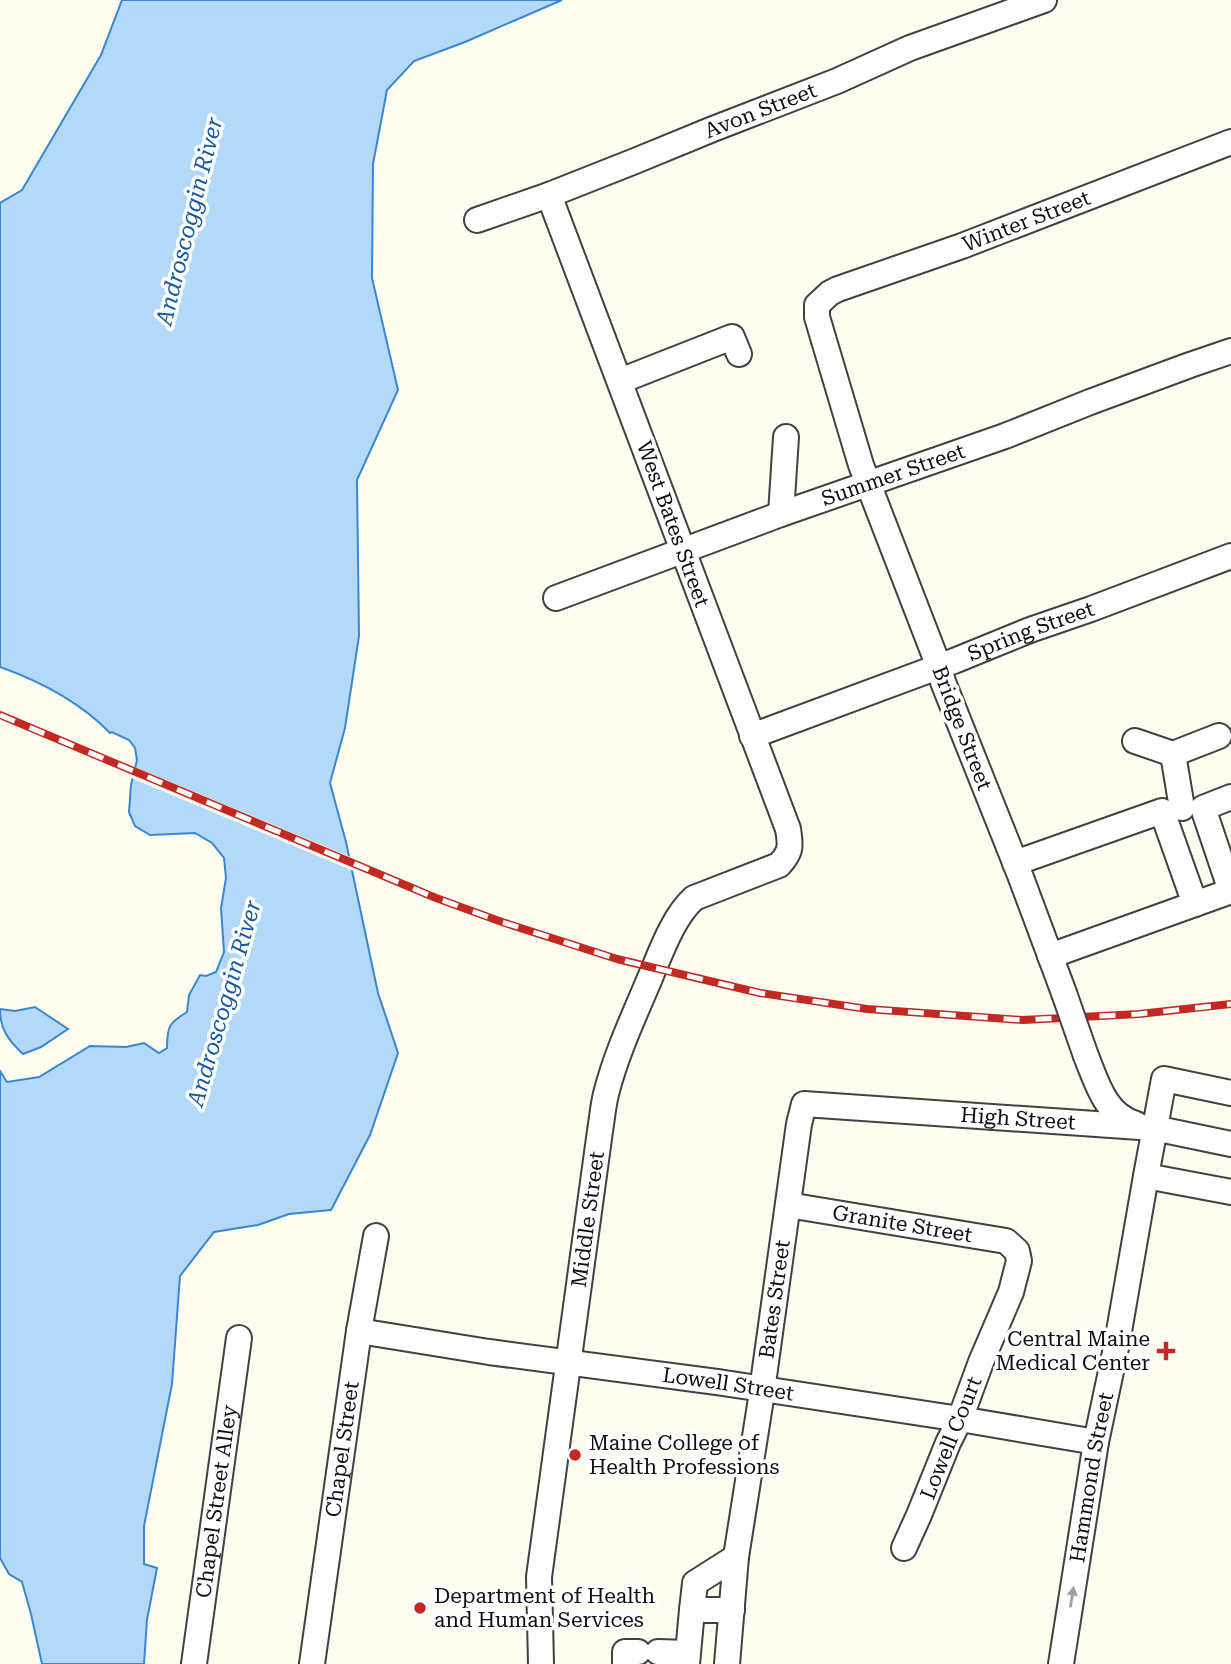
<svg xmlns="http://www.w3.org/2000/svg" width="1231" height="1664" viewBox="0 0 1231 1664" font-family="'Roboto Serif',serif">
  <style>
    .water { fill: #b4d8f7; stroke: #3987d0; stroke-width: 2 }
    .pier { fill: #fffdf0 }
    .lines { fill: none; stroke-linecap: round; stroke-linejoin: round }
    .minor-casing { stroke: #414141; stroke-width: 28 }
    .minor { stroke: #fff; stroke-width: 24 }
    .rail-casing { stroke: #c22923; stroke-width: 8 }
    .rail { stroke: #fff; stroke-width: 5; stroke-dasharray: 16; stroke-linecap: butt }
    .minor-bridge-casing { stroke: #414141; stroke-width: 28; stroke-linecap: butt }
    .minor-bridge { stroke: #fff; stroke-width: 24 }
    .oneway { fill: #9f9f9f }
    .poi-dot { fill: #c22923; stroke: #fff; stroke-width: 2.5 }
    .labels { text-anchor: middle; stroke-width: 7; stroke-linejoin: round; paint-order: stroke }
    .street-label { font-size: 21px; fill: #0e0e0e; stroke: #fff }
    .poi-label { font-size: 21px; fill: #0e0e0e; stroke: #fff; text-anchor: start }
    .water-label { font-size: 23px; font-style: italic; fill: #1559a3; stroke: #fff }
  </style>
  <rect width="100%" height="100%" fill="#fffdf0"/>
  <path class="water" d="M122,0H562L465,42L414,61L387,90L373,164L372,278L398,390L357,480L359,636L345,728L330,783L346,842L378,993L398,1053L370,1135L331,1210L289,1214L258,1225L214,1232L180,1276L172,1384L144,1526V1564L157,1568L147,1620L144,1664H42L31,1614L22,1582L9,1574L0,1558V1071L7,1082L39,1077L90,1046L126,1047L144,1043L159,1053L167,1048C167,1026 169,1023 187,1012L189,995L200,975L206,976L216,972L224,952L221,908L226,878L224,858L212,843L195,833L150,835L135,826L129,812L131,785L137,760L135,748L129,740L112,732L110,733C81,703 39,681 0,667V203L22,190L101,55Z
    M35,1007L68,1029L41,1047L23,1054C8,1040 0,1029 0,1009L15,1011Z"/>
  <path class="pier" d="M132,766L353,858L356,872L129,777Z"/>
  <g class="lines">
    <g class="minor-casing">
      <g id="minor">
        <path id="s1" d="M477,220L549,195L635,161L713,129L837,81L910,48L1044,0"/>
        <path d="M620,381L732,337L739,354"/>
        <path d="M781,514L786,437"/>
        <path id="s2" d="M556,598L781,514L1005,436L1090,402L1190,365L1231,351"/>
        <path id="s3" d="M752,736L954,661L1030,630L1091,609L1231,556"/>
        <path d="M1135,741L1173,754"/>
        <path d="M1182,808L1173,754L1219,736"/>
        <path d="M1015,863L1162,811L1195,904"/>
        <path d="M1050,956L1231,891L1203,808L1231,797"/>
        <path id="s4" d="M1064,993L1020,875L943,682L939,667L861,465L817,317V305L830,293L838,289L962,246L1231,142"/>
        <path d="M1086,1056C1097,1083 1105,1115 1136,1124"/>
        <path d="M1146,1176L1231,1192"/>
        <path id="s5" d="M788,1205L1006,1241L1017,1251L1019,1261L1011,1292L981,1362L960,1419L948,1443L919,1515L904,1548"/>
        <path id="s6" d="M359,1331L489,1352L717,1382L960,1419L1096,1442"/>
        <path d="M692,1610L695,1583L736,1557"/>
        <path d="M658,1652L688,1653"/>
        <path id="s7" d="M194,1664L239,1338"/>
        <path id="s8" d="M312,1664L359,1331L376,1236"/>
        <path id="s9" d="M541,1664L539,1577L600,1131C602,1119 603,1106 606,1094C616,1054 634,1016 650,978C661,952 673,917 694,898L779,865C791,852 791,847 788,829L549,195"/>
        <path d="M625,1664V1652H638"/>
        <path d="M687,1664L692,1610H732"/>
        <path id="s10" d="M727,1664L736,1557L760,1405L799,1124L804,1104L1154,1128L1231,1144"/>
        <path id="s11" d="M1061,1664L1096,1442L1117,1343L1146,1176L1164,1079L1231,1093"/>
      </g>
    </g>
    <use href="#minor" class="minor"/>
    <g class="rail-casing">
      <path id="rail" d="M0,715L436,898L502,922L617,959L760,993L867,1009L1023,1020L1139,1014L1231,1004"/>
    </g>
    <use href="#rail" class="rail"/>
    <g class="minor-bridge-casing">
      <path id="minor-bridge" d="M1064,993L1086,1056"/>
    </g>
    <use href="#minor-bridge" class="minor-bridge"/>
  </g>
  <defs><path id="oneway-solid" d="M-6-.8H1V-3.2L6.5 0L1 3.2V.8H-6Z" transform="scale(1.75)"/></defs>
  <use class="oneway" href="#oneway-solid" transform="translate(1072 1597) rotate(-81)"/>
  <g class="poi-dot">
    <path d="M1162.5 1340.5h7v7h7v7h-7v7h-7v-7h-7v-7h7z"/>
    <circle cx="575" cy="1455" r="7"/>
    <circle cx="420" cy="1608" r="7"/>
  </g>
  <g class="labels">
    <g class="street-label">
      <text dy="7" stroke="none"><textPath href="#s1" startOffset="304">Avon Street</textPath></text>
      <text dy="7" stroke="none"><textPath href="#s4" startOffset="959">Winter Street</textPath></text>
      <text dy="7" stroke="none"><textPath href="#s2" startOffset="359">Summer Street</textPath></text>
      <text transform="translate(673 524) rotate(70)" y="7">West Bates Street</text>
      <text dy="7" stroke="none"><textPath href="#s3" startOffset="298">Spring Street</textPath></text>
      <text transform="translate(962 728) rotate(69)" y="7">Bridge Street</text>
      <text dy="7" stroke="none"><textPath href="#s10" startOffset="780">High Street</textPath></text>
      <text dy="7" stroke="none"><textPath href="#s9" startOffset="448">Middle Street</textPath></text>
      <text dy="7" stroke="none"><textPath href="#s5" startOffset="116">Granite Street</textPath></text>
      <text dy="7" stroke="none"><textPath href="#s10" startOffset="368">Bates Street</textPath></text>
      <text dy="7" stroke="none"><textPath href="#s6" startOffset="373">Lowell Street</textPath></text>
      <text transform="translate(951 1438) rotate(-68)" y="7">Lowell Court</text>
      <text dy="7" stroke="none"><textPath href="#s8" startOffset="217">Chapel Street</textPath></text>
      <text dy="7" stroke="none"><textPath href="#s11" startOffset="189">Hammond Street</textPath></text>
      <text dy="7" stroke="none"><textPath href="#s7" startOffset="164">Chapel Street Alley</textPath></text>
    </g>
    <g class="poi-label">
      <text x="1150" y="1346" text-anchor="end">Central Maine<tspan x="1150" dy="24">Medical Center</tspan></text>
      <text x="589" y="1450">Maine College of<tspan x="589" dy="24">Health Professions</tspan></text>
      <text x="434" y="1603">Department of Health<tspan x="434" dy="24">and Human Services</tspan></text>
    </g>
    <g class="water-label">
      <text transform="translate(189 221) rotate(-76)" y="8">Androscoggin River</text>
      <text transform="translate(224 1003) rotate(-74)" y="8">Androscoggin River</text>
    </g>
  </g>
</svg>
